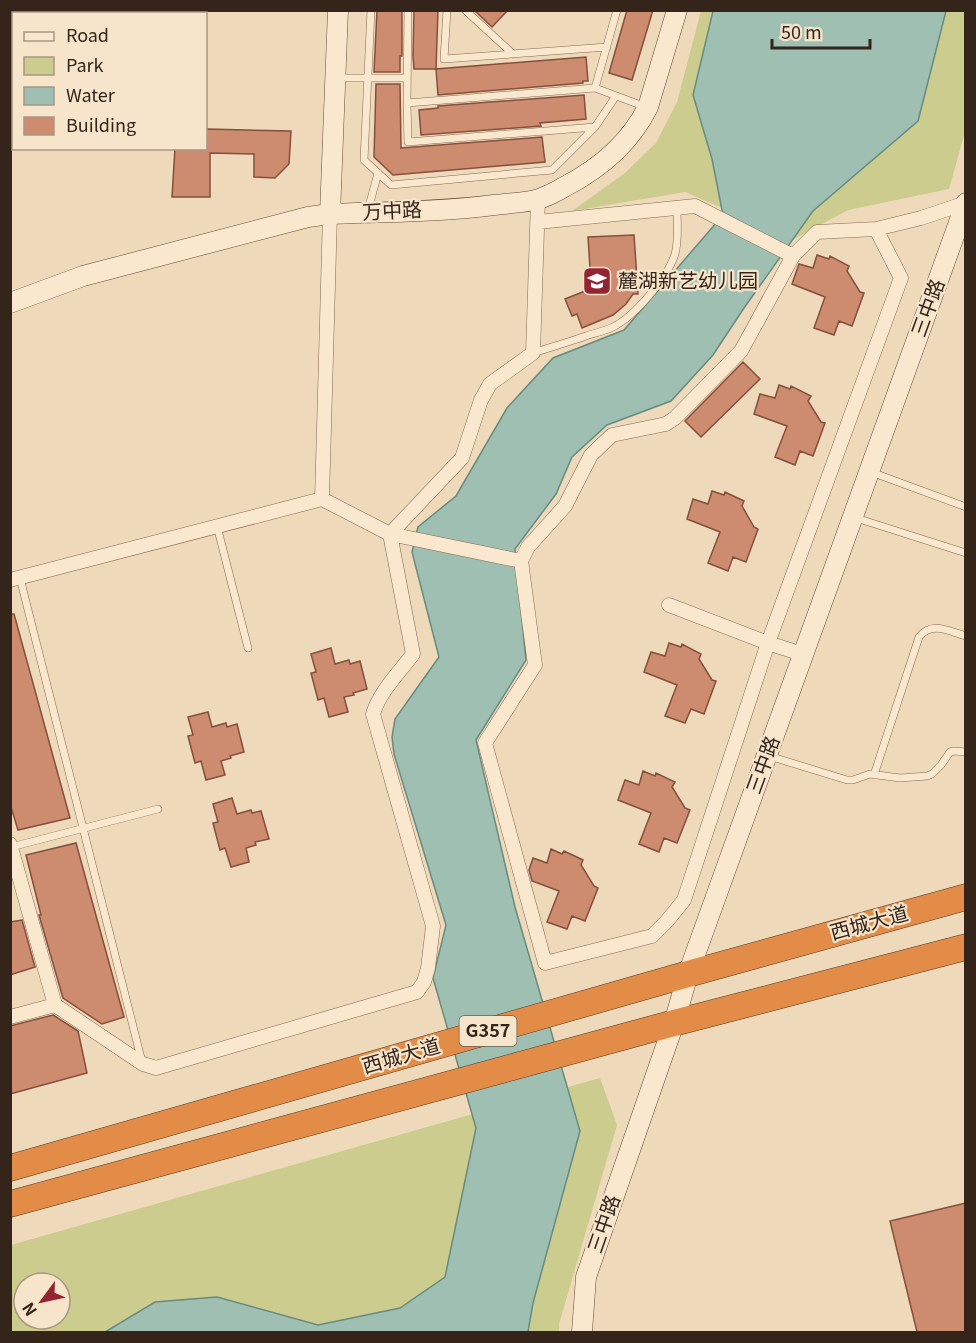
<svg xmlns="http://www.w3.org/2000/svg" width="976" height="1343" viewBox="0 0 976 1343" font-family="Georgia,'Noto Sans SC',serif">
  <style>
    .green { fill: #cccc8f; fill-rule: evenodd }
    .water { fill: #9fbfb2; stroke: #678c7e; stroke-width: 1.5 }
    .building { fill: #cd8c70; stroke: #854f3a; stroke-width: 1.5 }
    .lines { fill: none; stroke-linecap: round; stroke-linejoin: round }
    .lane-casing { stroke: #856955; stroke-width: 8 }
    .street-casing { stroke: #856955; stroke-width: 15 }
    .secondary-casing { stroke: #674a38; stroke-width: 21 }
    .highway-casing { stroke: #52382a; stroke-width: 27 }
    .lane { stroke: #f9e7ce; stroke-width: 7 }
    .street { stroke: #f9e7ce; stroke-width: 14 }
    .secondary { stroke: #f9e7ce; stroke-width: 20 }
    .highway { stroke: #e28c47; stroke-width: 26 }
    .labels { text-anchor: middle; stroke-width: 4.5; stroke-linejoin: round; paint-order: stroke }
    .shield { fill: #f6e4cb; stroke: #6e5e4f; stroke-width: 1.5 }
    .shield-label { font-size: 18px; font-weight: bold; fill: #34241a }
    .street-label { font-size: 20px; fill: #34241a; stroke: #f6e4cb }
    .poi-label { font-size: 20px; fill: #34241a; stroke: #f6e4cb; text-anchor: start }
  </style>
  <rect width="100%" height="100%" fill="#eed9bb"/>
  <path class="green" d="M701,11H965V132L949,189L848,210L794,239L685,192L572,211L625,173L656,143L677,102Z
    M600,1078L617,1125L559,1324V1332H11V1245ZM24,1283H60V1319H24Z"/>
  <path class="water" d="M713,11H946L918,121L813,211L744,308L713,355L671,401L607,425L572,457L556,494L515,549L526,660L476,740L515,907L580,1131L533,1303L528,1332H105L155,1302L217,1297L318,1325L400,1308L445,1277L476,1128L433,978L446,925L394,754L392,737L395,719L439,657L412,552L418,527L456,496L507,408L553,358L624,330L723,215L712,159L693,95Z"/>
  <path class="building" d="M377,10H402V56H400V72H374Z
    M414,10H438L436,69H414L413,56Z
    M474,10H508L492,27Z
    M627,10H653L632,80L609,73Z
    M586,57L588,81H583V83L438,95L436,69Z
    M376,84H400L401,148L542,137L545,162L393,175L374,157Z
    M584,95L586,119L540,123L541,126L421,135L419,110L438,108V106Z
    M206,129L291,131L289,164L275,178L254,177V154L210,153V197H172L175,148H206Z
    M634,235L638,294H633L626,304L613,315L582,328L577,314L572,316L565,299L585,291L604,290V272L590,268L588,237Z
    M817,255L829,259L830,256L849,266L847,271L860,292L864,293L852,326L839,321L834,335L814,328L825,297L792,284L799,264L813,268Z
    M743,362L760,379L701,437L685,421Z
    M779,385L790,389L791,386L811,396L808,401L821,422L825,423L813,456L800,451L795,465L775,457L787,426L754,414L760,394L775,398Z
    M712,491L724,495L725,492L744,501L742,506L754,527L758,529L746,562L733,557L728,571L708,563L720,532L687,519L693,499L708,504Z
    M10,614H14L70,818L18,830L10,804Z
    M669,643L681,647L682,644L701,654L699,659L712,680L716,681L704,714L691,709L685,723L665,716L677,685L644,672L651,652L665,656Z
    M331,648L335,664L349,660L350,664L360,661L367,689L353,693L354,695L344,697L348,712L329,717L324,698L318,700L311,673L316,672L311,654Z
    M208,712L212,727L226,723L227,727L237,724L244,752L230,756L231,758L221,761L225,775L206,780L201,761L195,763L188,736L193,735L188,717Z
    M643,771L655,776L656,773L675,782L672,787L685,808L690,810L677,843L664,838L659,852L639,844L651,813L618,800L625,780L639,785Z
    M232,798L237,814L251,810L252,813L261,811L269,839L255,842L256,845L246,848L249,862L231,867L225,848L220,850L213,823L218,822L213,804Z
    M76,843L124,1017L102,1024L63,998L39,915H41L26,855Z
    M551,849L562,854L564,851L583,860L581,865L594,886L598,888L585,921L572,916L567,929L547,922L559,891L532,881L529,870L533,858L547,863Z
    M22,920L35,967L10,975V922Z
    M53,1015L78,1031L87,1073L10,1094V1026Z
    M966,1203V1332H917L890,1221Z"/>
  <g class="lines">
    <g class="lane-casing">
      <path id="lane" d="M371,10L364,160L391,185L552,170L595,127
        M408,10L407,103L595,88L646,107
        M447,10L444,59L607,47
        M465,10L513,54
        M338,78H407
        M595,88L617,10
        M407,103L408,142L595,127L616,96
        M368,210L378,173
        M533,353C551,347 569,342 586,336C595,333 605,331 613,327C635,316 668,277 675,254C679,240 677,223 677,208
        M871,472L966,507
        M856,518L966,553
        M217,526L248,648
        M20,578L142,1062
        M769,756L847,780H853L870,774L900,778L927,776L932,774L941,765L950,752L954,751L966,752
        M874,775L919,637C932,621 948,631 966,636
        M11,847L158,809"/>
    </g>
    <g class="street-casing">
      <path id="street" d="M538,222L695,206L793,256
        M876,229L901,278L768,643L684,900L667,921L652,936L545,963L485,743L535,665L521,561L528,547L565,506L591,455L612,435L666,424L675,418L741,351L793,256L817,232Z
        M876,229L921,218L966,203
        M390,534L462,458L481,400L490,384L533,353L538,199
        M390,534L521,561
        M10,580L322,499L330,214
        M669,605L768,643L802,654
        M10,844L55,1005L143,1064L156,1068L417,992L424,982L428,968L433,926L373,714C380,691 399,673 413,654L390,534L322,499
        M10,1017L55,1005"/>
    </g>
    <g class="secondary-casing">
      <path id="secondary" d="M330,214L338,10
        M10,303L83,276L308,217L330,214C384,212 440,212 494,205C508,203 525,203 539,199C547,196 556,192 564,187C599,169 630,143 648,107L677,10
        M582,1332L586,1277L674,1023L688,974L966,203"/>
    </g>
    <g class="highway-casing">
      <path id="highway" d="M10,1168L688,974L966,897
        M10,1204L674,1023L966,947"/>
    </g>
    <use href="#lane" class="lane"/>
    <use href="#street" class="street"/>
    <use href="#secondary" class="secondary"/>
    <use href="#highway" class="highway"/>
  </g>
  <defs>
    <g id="school-square" transform="scale(1.5)"><rect x="-9" y="-9" width="18" height="18" rx="4" fill="#952432" stroke="#f6e4cb"/><path d="M0-5L7-2L0 1L-7-2ZM-4 1L0 2.5L4 1V4Q0 6-4 4Z" fill="#fff"/></g>
  </defs>
  <g fill-rule="evenodd">
    <use href="#school-square" x="597" y="281"/>
  </g>
  <g class="labels">
    <rect class="shield" x="459.5" y="1016" width="57" height="30" rx="4.5"/>
    <g class="shield-label">
      <text x="488" y="1037">G357</text>
    </g>
    <g class="street-label">
      <text transform="translate(392 211) rotate(-3)" y="7">万中路</text>
      <text transform="translate(928 308) rotate(-70)" y="7">三中路</text>
      <text transform="translate(763 765) rotate(-70)" y="7">三中路</text>
      <text transform="translate(869 923) rotate(-15)" y="7">西城大道</text>
      <text transform="translate(401 1056) rotate(-16)" y="7">西城大道</text>
      <text transform="translate(604 1224) rotate(-71)" y="7">三中路</text>
    </g>
    <g class="poi-label">
      <text x="618" y="288">麓湖新艺幼儿园</text>
    </g>
  </g>
  <rect width="976" height="1343" fill="none" stroke="#34241a" stroke-width="24"/>
  <rect x="12" y="12" width="195" height="138" fill="#f6e4cb" stroke="#a89784" stroke-width="1.5"/>
  <rect x="24" y="32" width="30" height="9" fill="#f9e7ce" stroke="#a89784" stroke-width="1.5"/>
  <text x="66" y="42" font-size="18" fill="#34241a">Road</text>
  <rect x="24" y="57" width="30" height="18" fill="#cccc8f" stroke="#a89784" stroke-width="1.5"/>
  <text x="66" y="72" font-size="18" fill="#34241a">Park</text>
  <rect x="24" y="87" width="30" height="18" fill="#9fbfb2" stroke="#a89784" stroke-width="1.5"/>
  <text x="66" y="102" font-size="18" fill="#34241a">Water</text>
  <rect x="24" y="117" width="30" height="18" fill="#cd8c70" stroke="#a89784" stroke-width="1.5"/>
  <text x="66" y="132" font-size="18" fill="#34241a">Building</text>
  <g transform="translate(42 1301) rotate(237)"><circle r="28" fill="#f6e4cb" stroke="#a89784" stroke-width="1.5"/>
  <path d="M0-4.5L10 22L0 15L-10 22Z" fill="#952432"/>
  <text y="-9" font-size="16" font-weight="bold" text-anchor="middle" fill="#34241a">N</text>
  </g>
  <path d="M772 39v9h98v-9" fill="none" stroke="#34241a" stroke-width="3"/>
  <text x="781" y="39" font-size="18" fill="#34241a" stroke="#f6e4cb" stroke-width="4.5" paint-order="stroke">50 m</text>
</svg>
